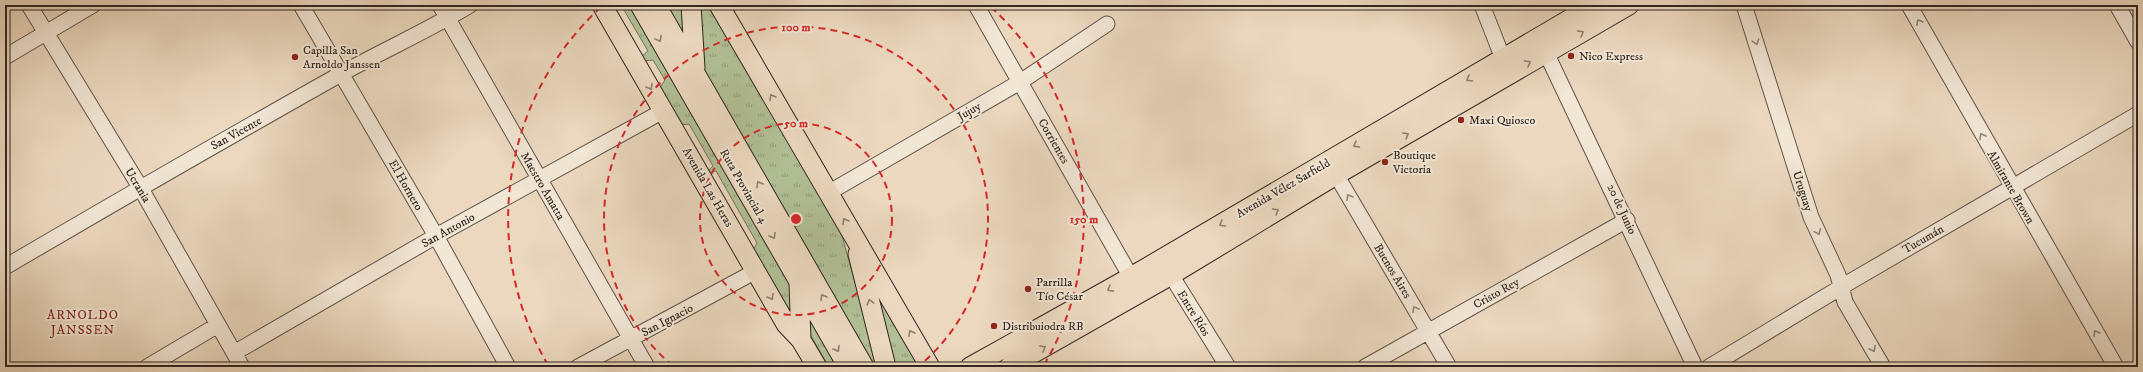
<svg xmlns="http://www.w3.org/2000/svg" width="2143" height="372" viewBox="0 0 2143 372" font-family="'IM FELL DW Pica',serif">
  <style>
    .grass { fill: url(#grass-tufts); stroke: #72735b }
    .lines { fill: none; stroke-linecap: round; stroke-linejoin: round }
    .minor-casing { stroke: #605248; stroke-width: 17 }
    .major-casing { stroke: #312620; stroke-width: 21 }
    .minor { stroke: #f2e6d5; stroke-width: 15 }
    .major { stroke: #ebd8bf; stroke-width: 19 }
    .oneway { stroke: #92867a }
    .oneway2 { stroke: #8e7f70 }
    .ring { fill: none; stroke: #d62828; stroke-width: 2; stroke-dasharray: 7 5 }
    .poi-dot { fill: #8f2418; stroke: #f2e6d5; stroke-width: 1.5 }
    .labels { text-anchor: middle; stroke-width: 4; stroke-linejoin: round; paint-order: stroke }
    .poi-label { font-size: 12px; fill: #312620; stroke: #f2e6d5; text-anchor: start }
    .street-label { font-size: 12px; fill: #312620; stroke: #f2e6d5 }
    .neighbourhood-label { font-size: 13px; letter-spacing: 1px; fill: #7a1f14; stroke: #f2e6d5 }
    .centre { fill: #d62828; stroke: #f2e6d5; stroke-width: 2 }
    .ring-label { font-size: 12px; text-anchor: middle; font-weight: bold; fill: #d62828; stroke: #f2e6d5; stroke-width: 4; stroke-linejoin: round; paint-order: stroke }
  </style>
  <defs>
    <pattern id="grass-tufts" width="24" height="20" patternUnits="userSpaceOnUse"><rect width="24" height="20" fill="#b2c096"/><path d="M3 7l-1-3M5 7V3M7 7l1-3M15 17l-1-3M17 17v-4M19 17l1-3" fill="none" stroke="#919c7a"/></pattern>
  </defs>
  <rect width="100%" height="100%" fill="#ebd8bf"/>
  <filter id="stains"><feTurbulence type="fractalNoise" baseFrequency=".005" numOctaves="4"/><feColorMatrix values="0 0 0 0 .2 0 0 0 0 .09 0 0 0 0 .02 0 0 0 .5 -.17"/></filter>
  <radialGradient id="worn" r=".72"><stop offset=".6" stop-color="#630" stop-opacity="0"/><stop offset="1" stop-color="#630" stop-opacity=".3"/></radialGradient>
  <path class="grass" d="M621,5H633L793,281L795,320L752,252L757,243L716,171L708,174L707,172L713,166L689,124L680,125L659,89L665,80L653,60L643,61L641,57L648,51Z
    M662,5H684L686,38Z
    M696,5H712L838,222L879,367H870L702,77Z
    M871,284L921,367H894Z
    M805,309L841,367H829L810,334Z"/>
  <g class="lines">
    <g class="minor-casing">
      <path id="minor" d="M29,5L140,187L242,367
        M301,5L436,236L508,367
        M440,5L647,367
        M976,5L1136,286
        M1482,5L1507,69
        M1744,5L1811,217L1838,275L1845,302L1883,367
        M1909,5L2116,367
        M2117,5L2138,42
        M1542,44L1695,367
        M5,57L93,5
        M1331,166L1449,367
        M828,193L1020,82L1107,24
        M5,267C116,202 227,138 339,75C382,51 427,31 470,5
        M1166,267L1228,367
        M234,353L436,236L663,111
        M147,367L218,325
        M578,367L756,271
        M1365,367L1627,220
        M1709,367L1848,283L2138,114"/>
    </g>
    <g class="major-casing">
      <path id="major" d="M602,5L786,324L801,340L817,367
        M640,5L848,367
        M656,5L864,367
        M691,5L695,68
        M719,5L930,367
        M858,254L886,367
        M799,284L801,340
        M970,367L1131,277L1594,5
        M1009,367L1171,275L1336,175L1629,5"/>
    </g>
    <use href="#minor" class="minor"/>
    <use href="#major" class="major"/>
  </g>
  <defs><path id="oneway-chevron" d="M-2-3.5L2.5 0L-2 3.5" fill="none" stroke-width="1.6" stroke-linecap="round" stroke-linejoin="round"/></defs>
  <g class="oneway">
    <use href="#oneway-chevron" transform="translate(1919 22) rotate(-119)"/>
    <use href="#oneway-chevron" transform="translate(1756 42) rotate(72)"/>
    <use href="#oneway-chevron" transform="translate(1982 136) rotate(-119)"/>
    <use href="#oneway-chevron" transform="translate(1349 197) rotate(-121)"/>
    <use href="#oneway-chevron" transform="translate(1818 232) rotate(66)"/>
    <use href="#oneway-chevron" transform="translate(1415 309) rotate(-121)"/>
    <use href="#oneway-chevron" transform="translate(2096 333) rotate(-120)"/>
    <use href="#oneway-chevron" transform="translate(1873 349) rotate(60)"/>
  </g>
  <g class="oneway2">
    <use href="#oneway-chevron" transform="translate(1581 33) rotate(-30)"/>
    <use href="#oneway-chevron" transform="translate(659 39) rotate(60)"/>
    <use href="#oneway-chevron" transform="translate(1528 63) rotate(-29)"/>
    <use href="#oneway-chevron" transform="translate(1469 79) rotate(150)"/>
    <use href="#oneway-chevron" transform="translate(650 87) rotate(60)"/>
    <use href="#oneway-chevron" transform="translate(772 97) rotate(-120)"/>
    <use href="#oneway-chevron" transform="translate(1406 135) rotate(-31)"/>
    <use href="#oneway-chevron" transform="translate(1356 145) rotate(150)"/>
    <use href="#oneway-chevron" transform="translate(759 184) rotate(-120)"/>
    <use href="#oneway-chevron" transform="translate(1276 211) rotate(-31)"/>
    <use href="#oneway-chevron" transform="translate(845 221) rotate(-120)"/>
    <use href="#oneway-chevron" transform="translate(1222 224) rotate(150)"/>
    <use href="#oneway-chevron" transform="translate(773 236) rotate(60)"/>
    <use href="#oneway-chevron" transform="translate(1110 289) rotate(151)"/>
    <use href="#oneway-chevron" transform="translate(771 297) rotate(60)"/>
    <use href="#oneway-chevron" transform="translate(823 297) rotate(-120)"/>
    <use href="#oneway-chevron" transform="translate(870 302) rotate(-105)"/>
    <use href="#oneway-chevron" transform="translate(911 333) rotate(-120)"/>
    <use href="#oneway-chevron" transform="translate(1043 348) rotate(-30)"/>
    <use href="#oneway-chevron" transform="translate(837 349) rotate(60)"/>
  </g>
  <g class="ring">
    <circle cx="796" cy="219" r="96"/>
    <path d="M673 366A192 192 0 1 1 919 366"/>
    <path d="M548 365A288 288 0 0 1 601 7M991 7A288 288 0 0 1 1044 365"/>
  </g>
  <g class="poi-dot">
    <circle cx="1571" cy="56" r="4"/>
    <circle cx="295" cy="57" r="4"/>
    <circle cx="1461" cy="120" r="4"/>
    <circle cx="1385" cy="162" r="4"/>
    <circle cx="1028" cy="289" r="4"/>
    <circle cx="994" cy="326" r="4"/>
  </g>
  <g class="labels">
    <g class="poi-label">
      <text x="303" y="54">Capilla San<tspan x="303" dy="14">Arnoldo Janssen</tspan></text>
      <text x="1579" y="60">Nico Express</text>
      <text x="1469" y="124">Maxi Quiosco</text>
      <text x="1393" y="159">Boutique<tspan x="1393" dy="14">Victoria</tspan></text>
      <text x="1036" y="286">Parrilla<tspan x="1036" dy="14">Tío César</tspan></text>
      <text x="1002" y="330">Distribuiodra RB</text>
    </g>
    <g class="street-label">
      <text transform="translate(969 111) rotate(-30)" y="4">Jujuy</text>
      <text transform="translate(236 133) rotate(-29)" y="4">San Vicente</text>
      <text transform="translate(1054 141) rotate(60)" y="4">Corrientes</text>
      <text transform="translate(138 185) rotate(59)" y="4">Ucrania</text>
      <text transform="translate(406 185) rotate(60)" y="4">El Hornero</text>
      <text transform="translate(543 186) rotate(60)" y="4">Maestro Amatta</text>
      <text transform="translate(744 186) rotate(60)" y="4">Ruta Provincial 4</text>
      <text transform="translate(708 187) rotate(60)" y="4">Avenida Las Heras</text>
      <text transform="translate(2011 187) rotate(60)" y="4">Almirante Brown</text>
      <text transform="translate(1283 188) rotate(-30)" y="4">Avenida Vélez Sarfield</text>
      <text transform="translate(1803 191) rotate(72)" y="4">Uruguay</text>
      <text transform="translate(1622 209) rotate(65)" y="4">20 de Junio</text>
      <text transform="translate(448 230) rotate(-29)" y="4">San Antonio</text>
      <text transform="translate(1923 239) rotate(-30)" y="4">Tucumán</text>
      <text transform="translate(1393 271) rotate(59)" y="4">Buenos Aires</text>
      <text transform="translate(1496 293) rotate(-29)" y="4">Cristo Rey</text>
      <text transform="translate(1194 313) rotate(58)" y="4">Entre Ríos</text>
      <text transform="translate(667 320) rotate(-28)" y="4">San Ignacio</text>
    </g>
    <g class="neighbourhood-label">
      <text x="83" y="319">ARNOLDO<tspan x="83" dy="15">JANSSEN</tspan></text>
    </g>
  </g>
  <circle cx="796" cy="219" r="6" class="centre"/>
  <g class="ring-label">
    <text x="796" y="31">100 m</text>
    <text x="796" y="127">50 m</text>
    <text x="1084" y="223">150 m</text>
  </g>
  <rect width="2143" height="372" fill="none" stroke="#ebd8bf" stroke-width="20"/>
  <rect x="6" y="6" width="2131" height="360" fill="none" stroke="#312620" stroke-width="2"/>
  <rect x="10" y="10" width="2123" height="352" fill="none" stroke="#312620"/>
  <rect width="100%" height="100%" filter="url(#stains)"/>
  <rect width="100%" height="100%" fill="url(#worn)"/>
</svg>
